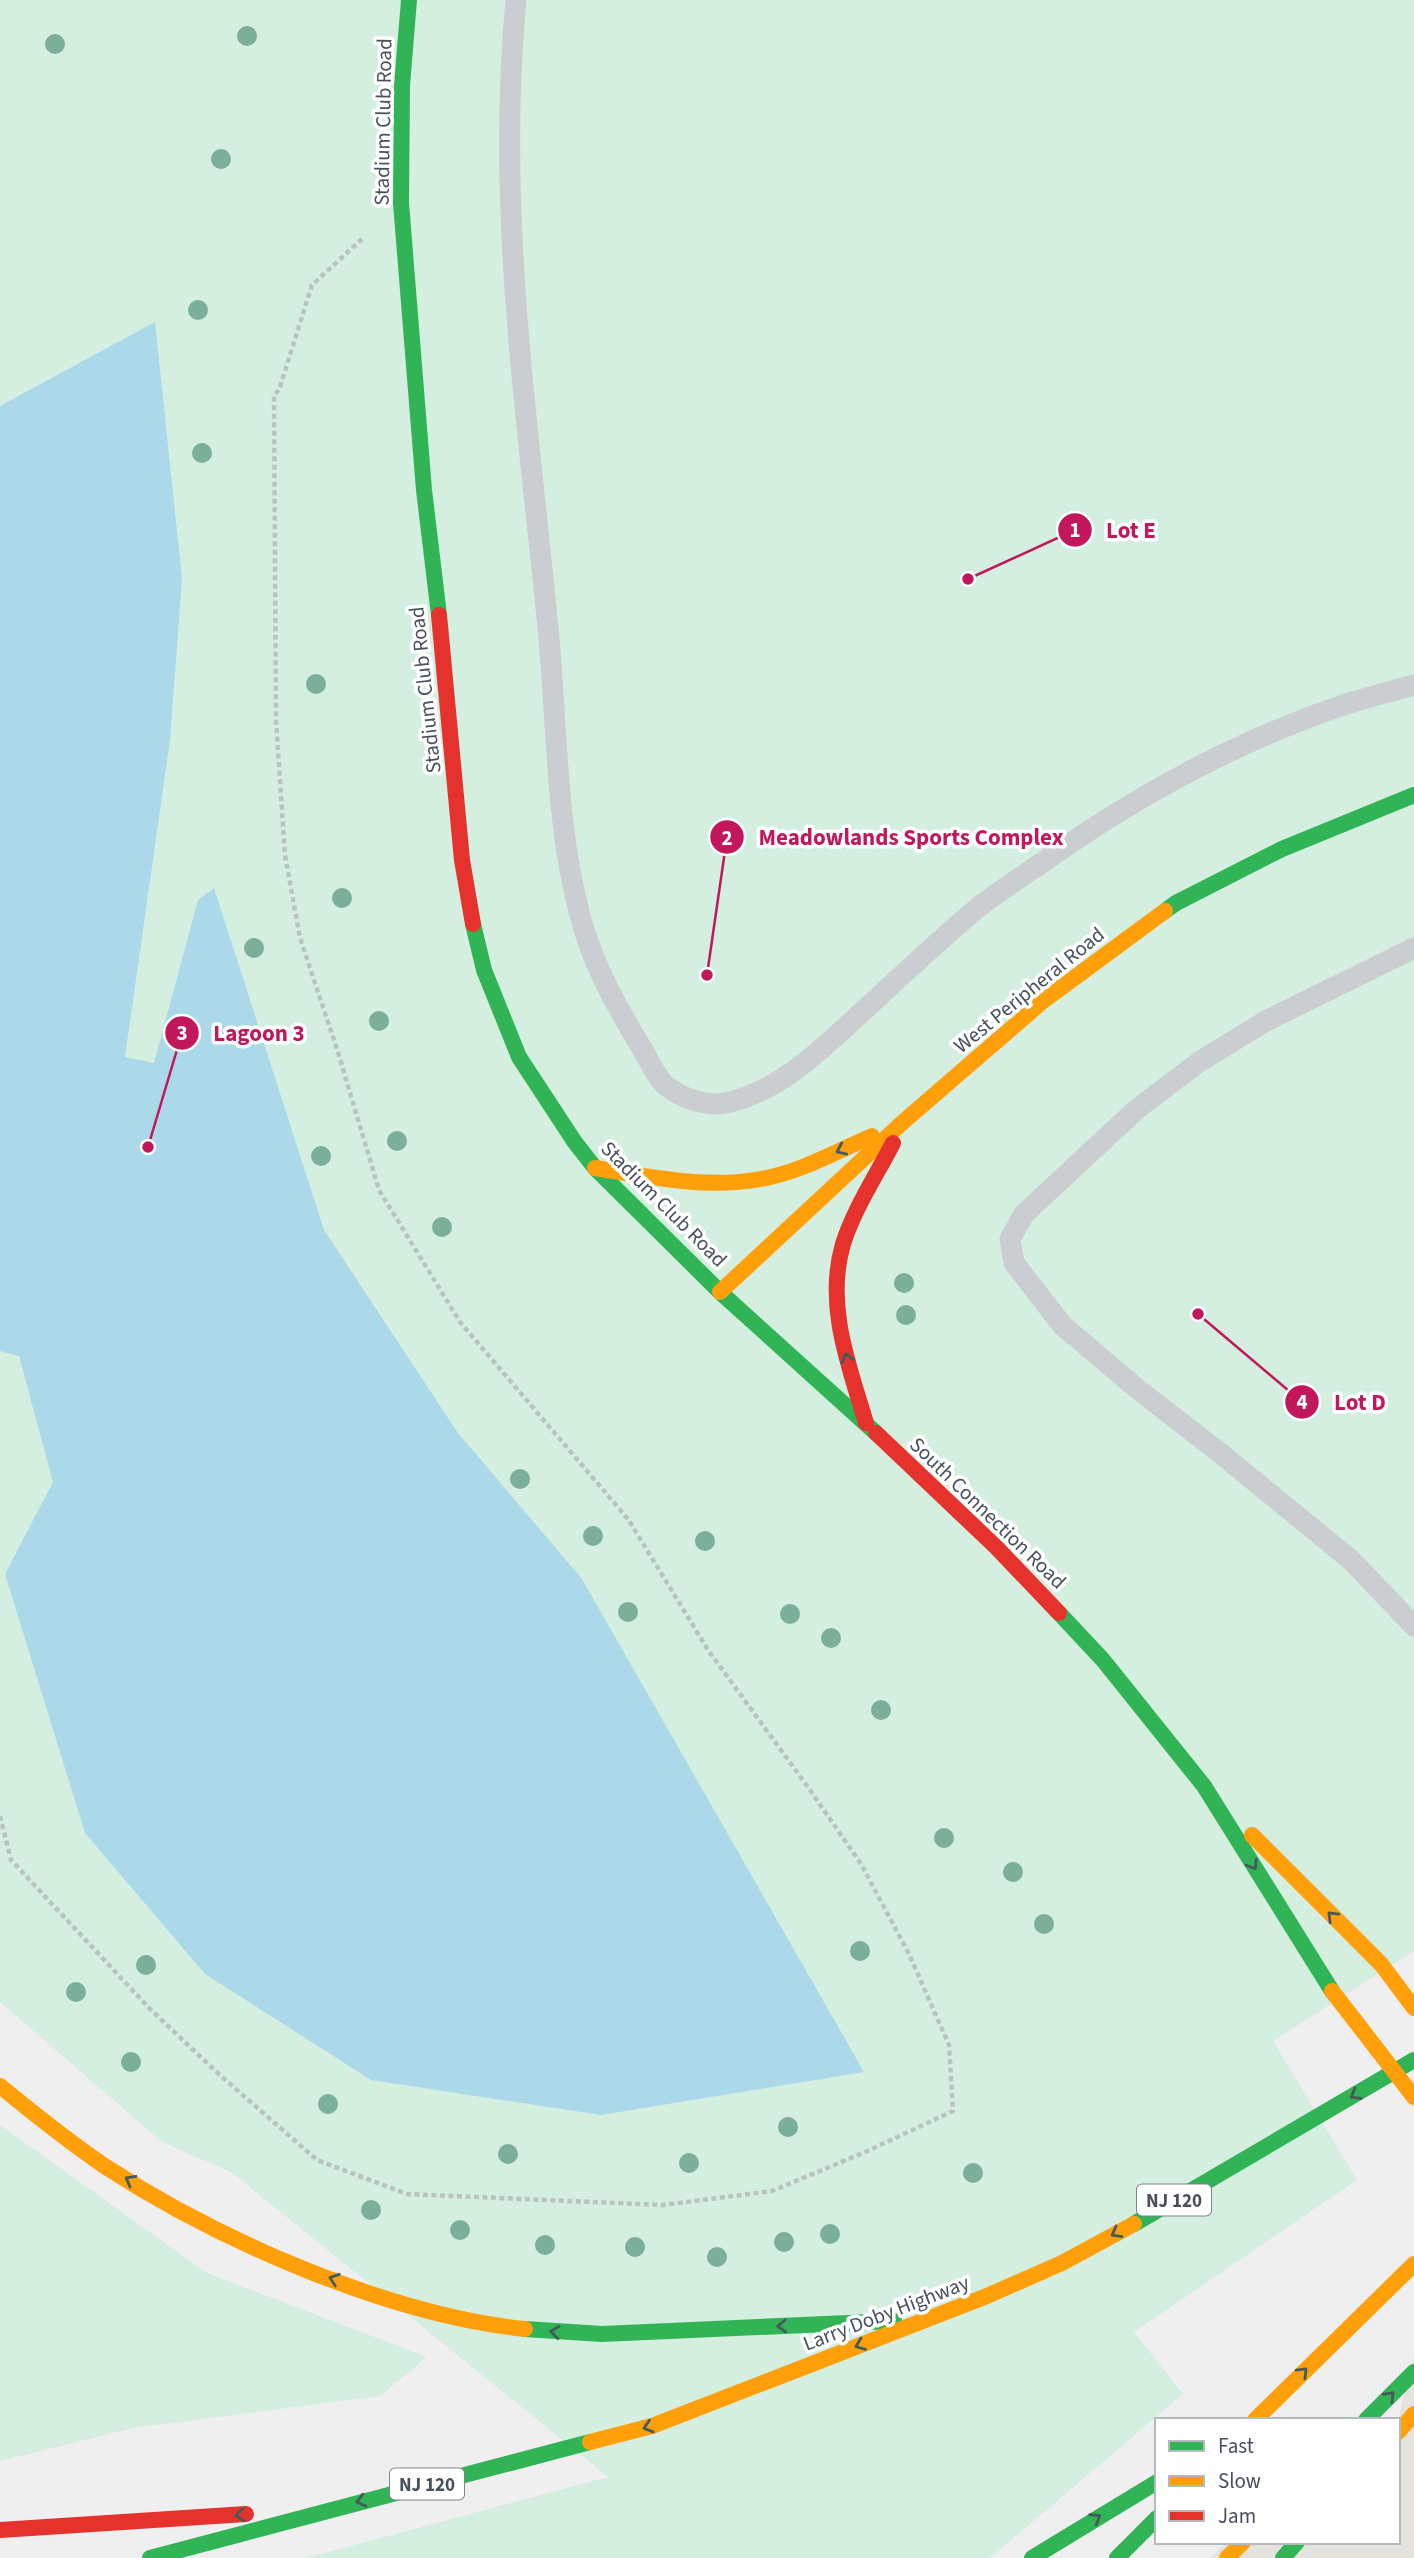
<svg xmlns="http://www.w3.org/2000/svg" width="1414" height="2558" viewBox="0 0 1414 2558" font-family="'Source Sans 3',sans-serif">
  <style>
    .commercial { fill: #e4e3dd }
    .green { fill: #d4eee0 }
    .water { fill: #abd9ea }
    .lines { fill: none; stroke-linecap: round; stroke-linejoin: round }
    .path { stroke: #b9c4c1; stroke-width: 4.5; stroke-dasharray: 5 3.5; stroke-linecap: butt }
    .lane { stroke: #cbced0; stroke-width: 21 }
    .fast { stroke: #30b455; stroke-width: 16 }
    .slow { stroke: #ff9f0a; stroke-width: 16 }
    .jam { stroke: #e5322d; stroke-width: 16 }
    .slow-bridge { stroke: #ff9f0a; stroke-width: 16 }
    .tree { fill: #7baf98 }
    .oneway { stroke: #455a5a }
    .labels { text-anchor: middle; stroke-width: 7; stroke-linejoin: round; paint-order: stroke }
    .shield { fill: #fff; stroke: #7e848c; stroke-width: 2 }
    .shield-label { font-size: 19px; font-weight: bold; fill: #47505b }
    .street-label { font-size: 21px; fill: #47505b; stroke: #fff }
    .leader { fill: none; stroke: #c2185b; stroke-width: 2.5 }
    .callout-dot { fill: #c2185b; stroke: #fff; stroke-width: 2.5 }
    .mark-label { font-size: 21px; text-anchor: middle; font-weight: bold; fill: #fff }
    .callout-label { font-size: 23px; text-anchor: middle; font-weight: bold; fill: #c2185b; stroke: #fff; stroke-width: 7; stroke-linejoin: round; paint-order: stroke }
  </style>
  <rect width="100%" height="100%" fill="#f0efef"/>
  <path class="commercial" d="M1414,2355V2558H1211L1226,2542H1398V2420Z"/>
  <path class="green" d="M0,0H1414V1951L1273,2041L1357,2180L1134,2332L1183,2394L990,2558H306L608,2477L231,2172L162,2142L0,2002Z
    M0,2125L207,2273L427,2357L380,2396L133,2428L0,2461Z"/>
  <path class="water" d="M155,322L182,579L170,740L125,1057L154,1063L198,900L214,888L324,1230L458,1433L582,1579L864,2072L601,2115L371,2080L205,1974L85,1833L5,1574L53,1482L19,1356L0,1351V406Z"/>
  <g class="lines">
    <path class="path" d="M0,1816L11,1860L150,2009L221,2076L317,2160L407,2194L663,2205L772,2191L863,2153L953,2111L949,2045L909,1954L861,1864L810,1790L708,1650L628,1519L460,1322L379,1190L337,1049L300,938L285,855L276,721L274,395L279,390L312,285L362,239"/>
    <path class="lane" d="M516,0C496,206 527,414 547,618C558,721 554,826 583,926C596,971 620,1012 644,1052C650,1062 656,1077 665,1085C683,1099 708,1108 730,1102C783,1089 822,1048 861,1013C900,977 939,940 980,906C1001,890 1024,875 1046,860C1138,795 1239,740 1346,704C1369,697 1392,691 1414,685
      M1414,948L1264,1022L1199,1062L1137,1109L1024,1214L1010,1239L1014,1263L1063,1326L1140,1391L1220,1453L1351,1560L1414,1626"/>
    <path class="fast" d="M409,0L402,85L401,203L424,490L439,615
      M1165,911L1176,903L1282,849L1414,795
      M473,924L484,970L519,1057L574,1141L595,1168L720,1292L876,1433
      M1059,1613L1103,1660L1204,1786L1332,1991
      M1134,2224L1414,2060
      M525,2329L602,2334L894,2321
      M1366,2420L1414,2372
      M150,2558L590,2442
      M1032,2558L1157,2482
      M1117,2558L1157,2518
      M1283,2558L1297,2542"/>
    <path class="slow" d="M595,1168C650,1177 706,1189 761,1179C800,1172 836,1152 872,1136
      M720,1292L903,1122L1043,1001L1165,911
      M1252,1835L1381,1964L1414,2008
      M0,2086C34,2114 69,2142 106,2167C220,2241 389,2315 525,2329
      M1255,2420L1414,2264
      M1398,2432L1414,2414
      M590,2442L652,2426L987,2296L1062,2263L1134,2224
      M1227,2558L1243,2542"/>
    <path class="jam" d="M439,615L462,860L473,924
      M866,1423C849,1366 825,1305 843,1244C854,1209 876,1176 893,1143
      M876,1433L996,1547L1059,1613
      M0,2530L246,2514"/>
    <path class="slow-bridge" d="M1332,1991L1414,2097"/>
  </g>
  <g class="tree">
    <circle cx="247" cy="36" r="10"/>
    <circle cx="55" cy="44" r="10"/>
    <circle cx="221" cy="159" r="10"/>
    <circle cx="198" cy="310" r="10"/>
    <circle cx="202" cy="453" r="10"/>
    <circle cx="316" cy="684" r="10"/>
    <circle cx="342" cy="898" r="10"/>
    <circle cx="254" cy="948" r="10"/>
    <circle cx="379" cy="1021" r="10"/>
    <circle cx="397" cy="1141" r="10"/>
    <circle cx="321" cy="1156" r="10"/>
    <circle cx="442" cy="1227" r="10"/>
    <circle cx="904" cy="1283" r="10"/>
    <circle cx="906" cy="1315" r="10"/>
    <circle cx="520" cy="1479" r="10"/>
    <circle cx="593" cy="1536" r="10"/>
    <circle cx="705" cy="1541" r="10"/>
    <circle cx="628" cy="1612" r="10"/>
    <circle cx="790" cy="1614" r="10"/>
    <circle cx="831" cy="1638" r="10"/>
    <circle cx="881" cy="1710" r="10"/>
    <circle cx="944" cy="1838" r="10"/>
    <circle cx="1013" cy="1872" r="10"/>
    <circle cx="1044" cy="1924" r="10"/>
    <circle cx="860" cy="1951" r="10"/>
    <circle cx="146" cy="1965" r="10"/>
    <circle cx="76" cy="1992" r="10"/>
    <circle cx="131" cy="2062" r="10"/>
    <circle cx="328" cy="2104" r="10"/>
    <circle cx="788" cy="2127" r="10"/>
    <circle cx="508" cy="2154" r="10"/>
    <circle cx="689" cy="2163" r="10"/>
    <circle cx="973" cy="2173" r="10"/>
    <circle cx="371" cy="2210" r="10"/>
    <circle cx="460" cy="2230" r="10"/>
    <circle cx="830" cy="2234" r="10"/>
    <circle cx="784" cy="2242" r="10"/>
    <circle cx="545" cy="2245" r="10"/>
    <circle cx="635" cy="2247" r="10"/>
    <circle cx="717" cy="2257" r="10"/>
  </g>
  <defs><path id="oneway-chevron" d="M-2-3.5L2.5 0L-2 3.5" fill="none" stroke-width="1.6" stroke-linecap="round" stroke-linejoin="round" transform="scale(1.75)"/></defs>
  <g class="oneway">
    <use href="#oneway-chevron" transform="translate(841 1150) rotate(156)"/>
    <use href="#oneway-chevron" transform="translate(847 1358) rotate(-106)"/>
    <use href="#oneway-chevron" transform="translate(1253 1865) rotate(58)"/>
    <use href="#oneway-chevron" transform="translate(1332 1916) rotate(-135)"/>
    <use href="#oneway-chevron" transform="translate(1355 2095) rotate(149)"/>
    <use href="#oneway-chevron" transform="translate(130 2180) rotate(-151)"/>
    <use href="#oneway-chevron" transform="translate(1116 2233) rotate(151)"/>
    <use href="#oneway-chevron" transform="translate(334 2279) rotate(-161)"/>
    <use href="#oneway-chevron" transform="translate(782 2326) rotate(178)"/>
    <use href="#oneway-chevron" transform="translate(555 2332) rotate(-174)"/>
    <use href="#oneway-chevron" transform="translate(860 2345) rotate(159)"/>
    <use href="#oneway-chevron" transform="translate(1303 2372) rotate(-45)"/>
    <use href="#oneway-chevron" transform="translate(1390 2396) rotate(-45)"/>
    <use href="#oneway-chevron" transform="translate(648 2427) rotate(163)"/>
    <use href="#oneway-chevron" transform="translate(361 2501) rotate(166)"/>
    <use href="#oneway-chevron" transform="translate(240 2515) rotate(176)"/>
    <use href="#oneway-chevron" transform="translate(1096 2518) rotate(-31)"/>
  </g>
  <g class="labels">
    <g class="shield">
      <rect x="1137" y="2184.5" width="74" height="31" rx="5"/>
      <rect x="390" y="2468.5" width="74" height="31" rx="5"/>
    </g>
    <g class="shield-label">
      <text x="1174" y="2207">NJ 120</text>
      <text x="427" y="2491">NJ 120</text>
    </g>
    <g class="street-label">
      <text transform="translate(383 122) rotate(-89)" y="7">Stadium Club Road</text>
      <text transform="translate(425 690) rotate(-96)" y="7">Stadium Club Road</text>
      <text transform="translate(1029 990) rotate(-39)" y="7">West Peripheral Road</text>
      <text transform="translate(664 1204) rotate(45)" y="7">Stadium Club Road</text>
      <text transform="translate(988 1513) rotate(44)" y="7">South Connection Road</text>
      <text transform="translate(886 2313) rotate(-21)" y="7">Larry Doby Highway</text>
    </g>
  </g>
  <path class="leader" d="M968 579L1075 530M707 975L727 837M148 1147L182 1033M1198 1314L1302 1402"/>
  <g class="callout-dot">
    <circle cx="968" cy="579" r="7"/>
    <circle cx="707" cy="975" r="7"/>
    <circle cx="148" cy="1147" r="7"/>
    <circle cx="1198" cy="1314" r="7"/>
    <circle cx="1075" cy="530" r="18"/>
    <circle cx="727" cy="837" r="18"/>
    <circle cx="182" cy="1033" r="18"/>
    <circle cx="1302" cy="1402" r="18"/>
  </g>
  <g class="mark-label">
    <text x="1075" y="537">1</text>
    <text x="727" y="845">2</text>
    <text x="182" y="1040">3</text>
    <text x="1302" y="1409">4</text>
  </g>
  <g class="callout-label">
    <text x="1131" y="538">Lot E</text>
    <text x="911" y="845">Meadowlands Sports Complex</text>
    <text x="259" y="1041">Lagoon 3</text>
    <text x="1360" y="1410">Lot D</text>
  </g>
  <rect x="1155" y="2418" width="245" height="126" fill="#ffffff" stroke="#b5b9bd" stroke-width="2"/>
  <rect x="1169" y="2441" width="35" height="10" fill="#30b455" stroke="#b5b9bd" stroke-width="2"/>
  <text x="1218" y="2453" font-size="21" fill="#47505b">Fast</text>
  <rect x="1169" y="2476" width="35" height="10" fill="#ff9f0a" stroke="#b5b9bd" stroke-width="2"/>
  <text x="1218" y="2488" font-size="21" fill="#47505b">Slow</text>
  <rect x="1169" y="2511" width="35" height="10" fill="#e5322d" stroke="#b5b9bd" stroke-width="2"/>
  <text x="1218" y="2523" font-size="21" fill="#47505b">Jam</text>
</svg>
